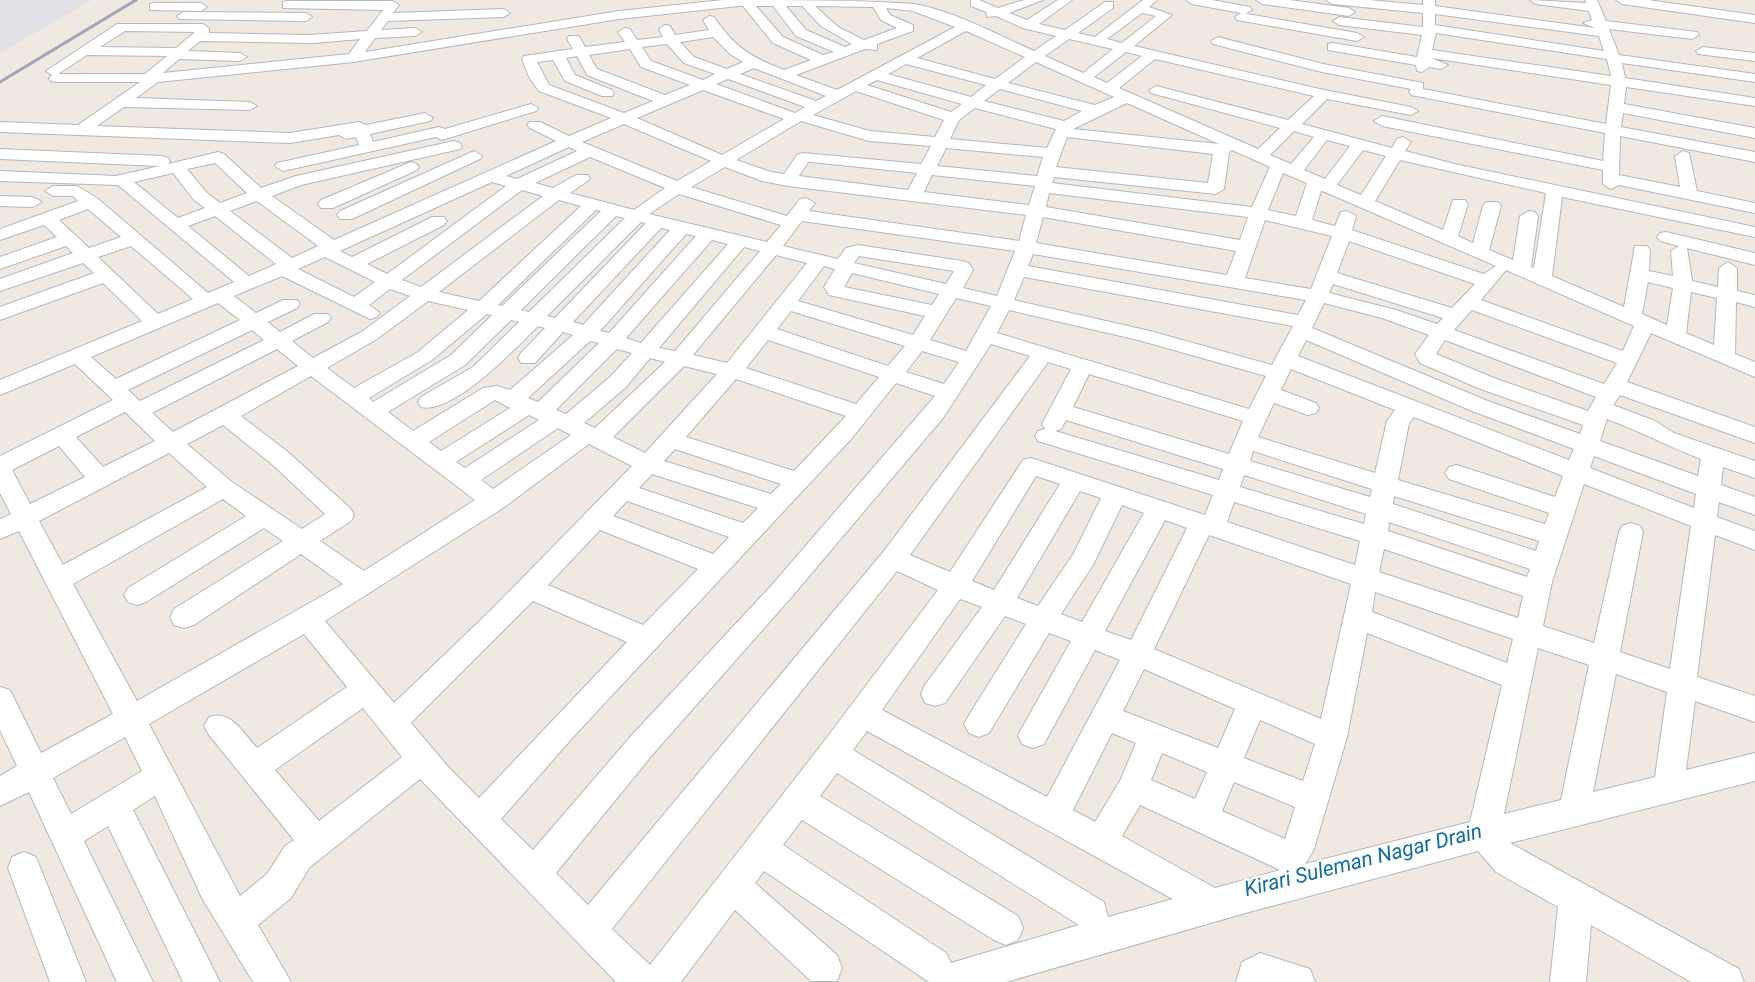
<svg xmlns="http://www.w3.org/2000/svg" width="1755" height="982" viewBox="0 0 1755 982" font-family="Roboto,sans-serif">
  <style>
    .industrial { fill: #e3e1e8 }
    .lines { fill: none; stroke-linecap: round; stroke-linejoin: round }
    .minor-casing { stroke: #b4b7c1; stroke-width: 2 }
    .minor { fill: #fff; fill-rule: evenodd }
    .rail { stroke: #a3a6b8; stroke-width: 3 }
    .labels { text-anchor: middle; stroke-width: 4.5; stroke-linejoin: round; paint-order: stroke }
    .near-water-label { font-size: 21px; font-style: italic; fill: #0d6fa3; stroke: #fff }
  </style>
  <rect width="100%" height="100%" fill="#efe9e1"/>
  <path class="industrial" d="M0,0H92L0,53Z"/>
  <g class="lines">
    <g class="minor-casing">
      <path id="minor" d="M723,0C783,0 856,0 915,4C956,12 996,34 1034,51L1056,36L1023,28L996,16L987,17L986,12L971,6V0H979L998,8L1024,0H1043L1009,13L1027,20L1058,0H1072L1039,24L1065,30L1105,2H1113V8L1078,33L1095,37L1143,0H1157L1149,7L1172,15L1134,46L1324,90L1411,107L1418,111L1411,115L1327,99L1302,124L1392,148L1397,139L1403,137L1411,142L1405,151L1459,165L1755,227V237L1562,197L1552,276L1624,307L1635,246H1647L1650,250L1649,271L1673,276L1671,251L1679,246L1660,241L1657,237L1660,233L1666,232L1755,253V265L1687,248L1692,281L1718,287L1719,268L1728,262L1737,268V291L1755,295V307L1736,302L1735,354L1755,362V377L1651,333L1627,382L1755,427V443L1620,395L1613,405L1655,421L1674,433L1755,461V478L1723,467L1721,485L1755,497V515L1719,502L1717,517L1755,531V550L1715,535L1697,677L1755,696V722L1695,701L1686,770L1755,753V781L1510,843L1739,969L1744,982H1691L1591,925L1586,982H1550L1558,907L1496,872L1478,851L1249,912L1006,982H929L764,871L755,883L837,955L842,968L837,981H811L735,910L681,982H616L420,779L309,868L291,898L258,925L291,982H253L202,898L155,796L133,810L220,982H183L108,826L84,841L153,982H117L29,792L0,806V776L17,766L0,730V687L10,690L41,753L113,714L19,531L0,539V519L11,514L0,493V456L113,400L75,364L0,395V380L142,321L103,283L0,320V307L94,273L83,263L0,291V279L73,253L66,246L0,269V257L57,237L44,225L0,240V229L78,201L73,196H53L45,191L53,186H77L97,198L208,293L234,282L118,185L0,181V171L116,176L160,166L0,159V149L162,156L168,158L170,161L168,164L218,152L224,154L261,188L296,176L454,141L460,143L462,146L460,149L301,185L272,196L334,240L556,141L530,128L527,125L530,122H540L569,136L611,118L539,91L529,77L522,59L524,56L573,49L567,39L569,36H579L585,47L625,42L618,32L625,28L630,29L637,40L663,37L659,29L665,25L670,26L675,35L709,30L703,20L709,16L714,17C734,47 751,57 784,70L811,60L773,43L743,6H739L619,19L353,62L158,82L136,98L250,102L257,106L250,110L124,107L97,126L290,133L359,122L366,125L425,113L433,118L430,121L370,134L373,142L439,127L445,129L531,104L538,108L536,111L442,140L436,137L283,171L275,166L277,163L359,145L356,137L346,139L339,135L290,143L0,132V122L78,125L140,82H56L51,81L49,78L52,75L46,71L117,24H203L209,28V33L310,35L367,31L383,10L283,8V2L287,1H393L399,5L393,13L504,9L510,13L504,17L388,21L381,30L415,28L422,32L415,36L375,38L365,52L619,11ZM756,6H773L796,36L834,52L823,55L783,37ZM786,6H802L821,26L852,44L845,47L806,30ZM815,6L873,7L881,20L897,28L864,40L838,27ZM886,8L913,11L955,27L837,90L796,75L865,49L877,50V44L913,31V25L890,15ZM1142,13L1156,16L1122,43L1107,39ZM125,31L195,32L176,48L100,47ZM966,31L1025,57L995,79L917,58ZM713,37L730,54L743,62L727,69L694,57L680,42ZM360,39L349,54L163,73L179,59L240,61L247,57L240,53L188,51L200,41L314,43ZM1069,39L1113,49L1083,73L1045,56ZM667,44L684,63L715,74L703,80L651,61L642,47ZM630,49L641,67L690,85L665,95L597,69L589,55ZM1126,52L1142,56L1107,83L1094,77ZM87,55L167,56L145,74H58ZM577,56L587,75L653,101L624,113L549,85L537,62L553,60L565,81L602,96H612L614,93L612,90L575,75L566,58ZM1155,59L1314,96L1288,120L1156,86L1149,90L1151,93L1280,128L1258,149L1119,88ZM1036,62L1114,97L1095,105L1008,83ZM906,64L986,85L971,97L888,74ZM754,68L826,96L816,101L740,74ZM728,79L805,107L795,113L716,84ZM877,80L962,104L951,112L867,85ZM1000,89L1082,111L1064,121L984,101ZM703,90L784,119L722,155L637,118ZM856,91L944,120L935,137L870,131L813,115ZM1127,103L1219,144L1073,129ZM975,108L1056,129L1047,148L950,139L959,120ZM801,121L869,141L931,146L921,164L803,153L797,155L784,174L771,172L736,160ZM624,124L711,161L677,181L582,142ZM1294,131L1314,137L1291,164L1270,155ZM1067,137L1213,154L1208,183L1056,167ZM1327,140L1350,146L1325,179L1304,170ZM569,147L577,151L517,179L506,176ZM946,148L1043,157L1037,176L937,166ZM1232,150L1270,167L1252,207L1052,183L1054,177L1216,194L1224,189L1229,152ZM1363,150L1386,156L1361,195L1337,185ZM590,157L665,188L634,210L570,193L590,179L588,175H576L553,188L535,183ZM1400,160L1546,193L1534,268L1531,267L1538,216L1535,212L1529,211L1520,216L1513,260L1489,250L1501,206L1498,202H1486L1483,206L1473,243L1458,236L1468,204L1465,200H1453L1443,230L1375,201ZM808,162H811L917,173L908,190L799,176ZM215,163L247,193L220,203L206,192L187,169ZM725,167L762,181L788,186L1026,215L1019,241L809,211L815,203L806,198L800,199L787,216L691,187ZM173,173L194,200L205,208L178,218L134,182ZM1283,173L1307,183L1296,216L1268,210ZM932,175L1035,186L1029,205L924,192ZM492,182L506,186L387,274L367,264L444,225L447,221L444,217H432L352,257L340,251ZM522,190L543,196L421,287L402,280ZM1321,191L1325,192L1496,266L1484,274L1352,230L1356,216L1347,211L1341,212L1335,226L1312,220ZM1049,193L1248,217L1240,240L1046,207ZM679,194L781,225L767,242L649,214ZM559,200L581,206L479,301L439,292ZM257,201L318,246L292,258L230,211ZM88,209L121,237L89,248L59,220ZM596,210L601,211L502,306L498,305ZM215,216L276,264L249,276L188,226ZM616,216L625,218L529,312L521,310ZM1043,217L1236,251L1227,275L1036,243ZM1265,220L1332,236L1311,289L1245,278ZM802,221L1015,251L997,296L963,288L973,270L969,263L962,261L858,245L846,248L838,259L783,246ZM641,222L646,223L555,318L547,316ZM661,228L670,230L583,325L573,322ZM686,234L696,236L609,333L600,331ZM712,240L728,244L641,343L626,338ZM1349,241L1475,284L1452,308L1337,273ZM131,246L193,299L158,314L98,257ZM744,247L760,251L675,351L659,348ZM1033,254L1306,300L1298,315L1028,266ZM776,255L807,263L727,363L693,355ZM859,256L954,271L946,284L854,263ZM325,257L375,282L354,297L298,269ZM824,266L835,269L824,287L829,295L925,316L913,335L798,301ZM1506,270L1634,326L1623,351L1481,300ZM852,273L939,294L932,305L844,287ZM282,276L370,319L377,317L380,313L369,305L390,289L410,296L363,331L313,358L292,341L328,322L331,318L328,314H314L280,332L268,322L297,308L300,304L297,300H283L256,313L234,296ZM1024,277L1293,326L1272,365L1150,331L1014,300ZM1648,282L1673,288L1667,325L1642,314ZM1333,284L1443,318L1437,324L1396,310L1329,293ZM1691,292L1717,298L1714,345L1686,333ZM956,298L991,306L966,351L930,340ZM428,301L468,310L418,352L354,388L327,368L377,339ZM218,303L240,320L116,379L91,357ZM1324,303L1382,318L1429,335L1415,354L1420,363L1478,388L1583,425L1580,434L1488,401L1312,328ZM1009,310L1138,340L1266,376L1249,409L997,333ZM1472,310L1617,363L1604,384L1454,330ZM791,311L905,346L888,366L777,329ZM487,314L492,315L451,355L373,402L369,398L432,360ZM511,320L519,322L473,367L421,397L418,402L421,407C453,415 516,348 538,326L545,328L521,353L518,358L521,363H535L563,332L573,335L510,390L497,386L483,388L413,431L388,412L465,365ZM252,330L264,340L140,401L128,390ZM768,340L879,377L856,404L746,368ZM1306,340L1472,411L1574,449L1569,460L1298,356ZM1445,340L1596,397L1588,411L1494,378L1436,354ZM590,341L599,343L538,402L528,398ZM991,344L1030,356L884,551L588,905L556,873L653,754L789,600L943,418ZM277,349L298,366L173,432L152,413ZM617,349L632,353L610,377L566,414L556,410ZM922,351L959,362L944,384L906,372ZM650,358L665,362L595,428L584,423L626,387ZM1048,362L1071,369L1042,424L1045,429L1038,431L1035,436L1038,441L1213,495L1205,515L1031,458L1023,460L950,572L910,555ZM684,366L717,374L645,453L613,437ZM1291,369L1395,410L1387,421L1375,473L1258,437L1274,403L1308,415L1316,413L1319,408L1316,403L1281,390ZM1089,374L1243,421L1229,454L1073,407ZM311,376L475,500L364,571L320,541L351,521L354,515L351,509L289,453L241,416ZM736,379L846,416L794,471L686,437ZM896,383L935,396L771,586L631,736L533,850L501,819L575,735L852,438ZM495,400L510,408L441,451L429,442ZM125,412L155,441L103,467L76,437ZM529,415L539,420L465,468L456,462ZM1414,417L1563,476L1555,497L1457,465L1449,467L1445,473L1449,479L1549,513L1545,524L1398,480L1409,423ZM1607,419C1640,431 1669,447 1701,459L1698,476L1600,441ZM1066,420L1223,469L1219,480L1055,431L1061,429ZM223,425L273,465L325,514L302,529L232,482L187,444ZM558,428L571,435L493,489L481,480ZM589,444L632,466L491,610L394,703L325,621L503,508ZM59,446L85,477L30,504L12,470ZM675,449L781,484L771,494L664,461ZM1253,451L1372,489L1370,497L1250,461ZM169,453L207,487L63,565L39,521ZM1594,456L1696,494L1694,508L1590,468ZM652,474L758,508L743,523L639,488ZM1244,475L1366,514L1364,524L1240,487ZM1036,476L1060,484L994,590L972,581ZM1584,484L1691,526L1670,669L1620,652L1643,532L1640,526L1631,523L1622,526L1619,532L1594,643L1543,626L1552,582ZM1080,491L1101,498L1074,553L1038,606L1017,598ZM1394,496L1539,541L1536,551L1393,504ZM223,499L246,516L128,588L124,595L128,602L137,605L146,602L264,528L283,541L174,609L170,617L174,625L184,628L194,625L301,554L343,584L137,701L73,584ZM627,501L729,537L713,554L613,516ZM1234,502L1360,541L1355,565L1227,522ZM1122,505L1144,513L1082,622L1061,614L1093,565ZM1165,520L1187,528L1131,640L1105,631ZM1389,522L1530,569L1527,577L1388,531ZM600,530L698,569L643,625L548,585ZM1209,535L1351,584L1321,719L1154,649ZM1384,549L1523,596L1518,618L1379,572ZM897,571L938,590L822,744L650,965L612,929ZM1375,592L1513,639L1507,663L1372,612ZM960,599L982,607L925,685L921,694L925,703L935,706L945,703L1005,616L1026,624L969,715L964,724L969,733L979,737L989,733L1049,633L1071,641L1018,735L1022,744L1033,748L1044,744L1095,650L1120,660L1047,797L882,710ZM533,601L627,642L479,798L450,769L411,723ZM1367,633L1502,685L1470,822L1305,864L1314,849L1347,737ZM304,634L347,687L257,748C243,733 231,709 209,717L204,726L209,735L294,840L285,846L267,874L240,896L149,724ZM1538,648L1589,665L1561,800L1504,814ZM1144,669L1235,709L1218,748L1123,711ZM1616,674L1667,692L1655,777L1593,792ZM363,708L402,757L319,821L275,770ZM1260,720L1315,744L1303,781L1244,758ZM867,731L1169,897L1173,899L1108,917L1104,902L853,750ZM1112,733L1136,743L1121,779L1095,822L1073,810ZM125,737L142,771L71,814L53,778ZM1162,753L1207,772L1195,799L1151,780ZM837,773L1079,925L951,963L946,953L783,845L802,820L994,940L1006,945L1018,940L1023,928L1018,916L820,796ZM1234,782L1295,807L1285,839L1222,811ZM1140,805L1280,870L1215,888L1122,836Z
        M1186,0H1212L1250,7L1252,10L1246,14L1192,4Z
        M1256,0H1289L1349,8L1355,12L1349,16L1262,4Z
        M1326,0H1369L1423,5V0H1435V6L1595,28L1583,23L1592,20L1589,11L1536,4L1530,0L1586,3L1585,0H1597L1606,21L1697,32L1699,35L1692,39L1609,29L1619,55L1755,74V82L1622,63L1625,78L1755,98V106L1626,87L1624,104L1755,128V138L1623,113L1621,127L1755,152V162L1620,136L1619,175L1680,187L1675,156L1683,151L1689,153L1697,191L1755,203V213L1619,185L1611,189L1603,184V170L1382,126L1374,121L1382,116L1603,161L1605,133L1416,96L1411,95L1409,92L1411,89L1322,72L1213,44L1211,41L1218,37L1323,64L1423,83V89L1606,124L1611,85L1431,58L1448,65L1441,69L1429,67L1422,72L1417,71L1416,65L1328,50V44L1333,43L1417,57L1422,35L1339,25L1333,21L1339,17L1423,27V13L1332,4ZM1435,14L1599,36L1604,51L1435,25ZM1436,33L1607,59L1611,76L1432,50Z
        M1616,0H1648L1755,15V23L1622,4Z
        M154,3H201L207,7L201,11L150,10V4Z
        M183,12L306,13L312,17L306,21L179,19L177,16Z
        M1241,13L1357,33L1364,37L1357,41L1237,20L1235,17Z
        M1703,47L1755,53V61L1698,54L1696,51Z
        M474,151L482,156L480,159L352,219H340L337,215L340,211Z
        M411,162L417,164L419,167L417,170L333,208H321L318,204L321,200Z
        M0,196L33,197L42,202L33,207L0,206Z
        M24,852L36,857L86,982H50L8,868L12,857Z
        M1260,953L1310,969L1315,982H1236L1242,962Z"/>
    </g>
    <use href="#minor" class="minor"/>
    <path class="rail" d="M0,82L136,0"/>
  </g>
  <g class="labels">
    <g class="near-water-label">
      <text transform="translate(1363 860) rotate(-14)" y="7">Kirari Suleman Nagar Drain</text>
    </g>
  </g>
</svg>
